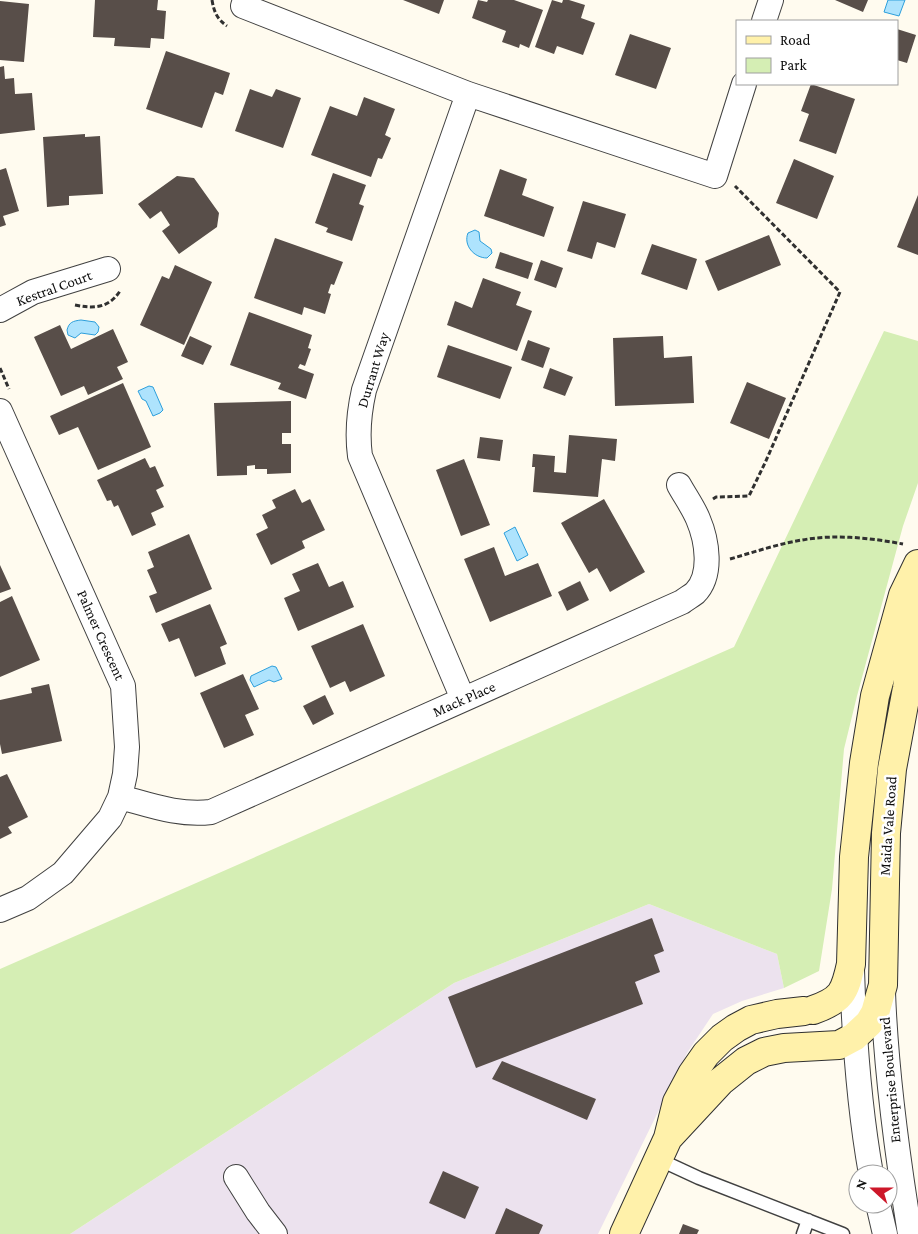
<svg xmlns="http://www.w3.org/2000/svg" width="918" height="1234" viewBox="0 0 918 1234" font-family="'Crimson Pro',serif">
  <style>
    .industrial { fill: #ece2ee }
    .green { fill: #d5eeb4 }
    .water { fill: #aee3fd; stroke: #2d9fdb }
    .building { fill: #584e49 }
    .lines { fill: none; stroke-linecap: round; stroke-linejoin: round }
    .lane-casing { stroke: #414141; stroke-width: 15 }
    .street-casing { stroke: #414141; stroke-width: 26 }
    .secondary-casing { stroke: #303030; stroke-width: 30 }
    .path { stroke: #303030; stroke-width: 3; stroke-dasharray: 5 2.5; stroke-linecap: butt }
    .lane { stroke: #fff; stroke-width: 12 }
    .street { stroke: #fff; stroke-width: 24 }
    .secondary { stroke: #fff1aa; stroke-width: 28 }
    .labels { text-anchor: middle; stroke-width: 5; stroke-linejoin: round; paint-order: stroke }
    .street-label { font-size: 15px; fill: #0e0e0e; stroke: #fff }
  </style>
  <rect width="100%" height="100%" fill="#fffbef"/>
  <path class="industrial" d="M649,904L777,954L784,988L742,1001L713,1014L687,1053L598,1234H70L454,983Z"/>
  <path class="green" d="M884,331L918,341V483L903,526L857,696L844,749L832,889L819,971L784,988L777,954L649,904L454,983L70,1234H0V969L734,647Z"/>
  <path class="water" d="M888,0H905L899,16L884,12Z
    M475,230L479,232L480,241L491,249L492,253L487,258C474,258 463,245 468,233Z
    M81,320L95,322L99,327L98,332L95,335L81,333L75,338L68,335L67,330C69,322 73,321 81,320Z
    M149,386L153,387L163,410L160,413L153,416L146,401L142,399L138,391Z
    M515,527L528,555L517,561L504,533Z
    M272,666L276,667L282,679L274,682L269,680L254,687L250,680L251,676Z"/>
  <path class="building" d="M95,0H158L157,10L166,11L164,39L151,38L150,48L114,46L115,38L93,37Z
    M403,0H444L439,14Z
    M478,0L487,2L488,0H514L543,10L529,48L520,44L519,48L502,42L506,31L472,18Z
    M552,0L562,3L563,0H569L585,5L581,18L595,23L583,55L557,46L554,54L535,47Z
    M835,0H868L863,12Z
    M0,1L29,4L24,62L0,60Z
    M897,29L916,35L907,63L897,60Z
    M630,34L671,48L656,89L615,75Z
    M166,51L230,73L223,95L215,92L202,128L146,109Z
    M4,66L5,79L14,78L15,94L32,93L35,130L0,134V67Z
    M811,84L855,99L836,154L799,141L809,114L801,111Z
    M250,89L272,97L276,89L301,98L283,148L235,131Z
    M364,97L395,109L385,135L391,138L382,159L378,158L371,177L311,155L330,106L357,116Z
    M85,134V137L100,136L103,194L69,196V205L47,207L43,137Z
    M794,159L834,176L817,219L776,203Z
    M6,168L19,211L3,216L6,225L0,227V170Z
    M500,169L527,179L522,195L554,207L544,237L484,216Z
    M333,173L366,185L359,204L364,206L352,241L326,232L328,228L315,223Z
    M177,176L194,178L219,213L217,227L179,254L162,231L170,225L161,211L150,219L138,204Z
    M918,195V255L897,247Z
    M583,201L626,214L615,248L597,242L592,259L567,251Z
    M769,235L781,265L718,291L705,261Z
    M275,238L343,262L334,285L331,284L328,293L331,294L325,314L304,307L302,315L254,298Z
    M652,244L697,259L687,290L641,274Z
    M500,252L533,263L528,279L495,268Z
    M541,260L563,268L556,288L534,280Z
    M175,265L212,282L184,345L140,325L162,276L169,279Z
    M483,278L521,292L516,305L532,311L517,351L447,325L455,301L472,308Z
    M249,312L312,335L308,348L311,349L305,366L300,364L298,368L314,374L306,399L278,389L281,383L230,365Z
    M60,325L71,349L113,329L128,362L117,367L123,379L88,395L84,386L61,396L34,337Z
    M190,336L212,346L203,365L181,356Z
    M663,336L664,358L692,356L694,403L615,406L613,338Z
    M528,340L550,348L543,368L521,360Z
    M448,345L512,367L500,399L437,377Z
    M550,368L573,377L565,396L543,388Z
    M747,382L786,398L769,439L730,423Z
    M123,383L151,447L98,470L78,427L59,435L50,416Z
    M291,401V433H282V444H291V473L267,474V469H255V465L247,466V475L217,476L214,403Z
    M569,435L617,439L615,461L602,459L598,497L533,492L535,467H532L533,454L555,456L554,472L566,473Z
    M480,437L503,440L500,461L477,458Z
    M145,458L150,468L155,466L164,486L156,490L164,507L151,513L156,525L132,536L118,505L114,507L111,500L107,501L97,480Z
    M464,459L490,525L461,536L436,470Z
    M295,489L302,503L310,499L325,530L302,541L305,548L271,565L256,534L268,528L262,515L276,508L272,500Z
    M604,499L645,572L610,592L597,568L589,573L561,523Z
    M189,534L212,589L156,613L149,596L157,593L147,570L154,567L148,552Z
    M494,547L505,576L538,563L552,596L490,622L464,559Z
    M318,563L329,587L343,581L354,607L298,631L284,598L300,591L292,574Z
    M0,565L11,589L0,593Z
    M580,581L589,600L567,611L558,592Z
    M12,596L40,660L0,677V602Z
    M210,604L227,644L220,647L226,664L195,677L179,638L169,642L161,624Z
    M363,624L385,676L350,692L345,681L330,688L311,646Z
    M243,674L259,709L245,715L254,735L224,748L200,693Z
    M49,684L62,741L2,754L0,744V700L32,693L31,688Z
    M325,695L334,714L313,725L303,706Z
    M7,774L28,817L8,827L12,833L0,839V777Z
    M652,918L664,951L654,955L660,972L635,982L643,1004L476,1068L448,997Z
    M502,1061L596,1099L587,1120L492,1079Z
    M443,1171L479,1187L465,1219L429,1203Z
    M506,1208L543,1225L539,1234H495Z
    M683,1224L699,1230L697,1234H679Z"/>
  <g class="lines">
    <g class="lane-casing">
      <path id="lane" d="M658,1159L699,1178L843,1234
        M803,1234L808,1220"/>
    </g>
    <g class="street-casing">
      <path id="street" d="M245,0L243,6L468,94L715,176L744,84
        M764,21L771,0
        M0,310L33,292L108,269
        M0,411L123,686L127,747L125,774L120,797L110,818L63,873L28,898L0,910
        M463,699L360,456C357,434 359,412 364,390L468,94
        M120,797C150,805 179,816 211,812L682,602C686,599 691,596 695,593C713,575 707,540 698,519C693,507 685,496 679,485
        M852,969C854,1038 859,1106 871,1174
        M883,992C886,1074 897,1154 910,1234
        M236,1177L258,1212L275,1234
        M878,1204L885,1234"/>
    </g>
    <g class="secondary-casing">
      <path id="secondary" d="M813,1010C842,1000 845,992 851,964L854,857L864,763L875,696L903,595L918,564
        M668,1138L721,1081L746,1061L764,1052L784,1048L839,1045L854,1037L869,1023L875,1013L883,985L886,833L892,769L907,688L918,609
        M624,1234L668,1138L677,1102L692,1074L706,1054L722,1038L736,1028L751,1020L777,1014L804,1011"/>
    </g>
    <path class="path" d="M212,0C214,12 217,19 227,26
      M75,305C94,309 109,308 120,291
      M0,368L9,389
      M713,499L716,497L749,496L765,463L840,292L735,186
      M730,559C754,552 778,544 802,540C835,534 871,538 903,544"/>
    <use href="#lane" class="lane"/>
    <use href="#street" class="street"/>
    <use href="#secondary" class="secondary"/>
  </g>
  <g class="labels">
    <g class="street-label">
      <text transform="translate(54 288) rotate(-20)" y="5">Kestral Court</text>
      <text transform="translate(373 370) rotate(-73)" y="5">Durrant Way</text>
      <text transform="translate(101 635) rotate(66)" y="5">Palmer Crescent</text>
      <text transform="translate(464 699) rotate(-24)" y="5">Mack Place</text>
      <text transform="translate(888 826) rotate(-86)" y="5">Maida Vale Road</text>
      <text transform="translate(890 1080) rotate(-95)" y="5">Enterprise Boulevard</text>
    </g>
  </g>
  <rect x="736" y="20" width="162" height="65" fill="#ffffff" stroke="#9f9f9f"/>
  <rect x="746" y="36" width="25" height="8" fill="#fff1aa" stroke="#9f9f9f"/>
  <text x="780" y="45" font-size="15" fill="#0e0e0e">Road</text>
  <rect x="746" y="58" width="25" height="15" fill="#d5eeb4" stroke="#9f9f9f"/>
  <text x="780" y="70" font-size="15" fill="#0e0e0e">Park</text>
  <g transform="translate(873 1189) rotate(291)"><circle r="24" fill="#ffffff" stroke="#9f9f9f"/>
  <path d="M0-4L9 19L0 12L-9 19Z" fill="#cd1729"/>
  <text y="-8" font-size="14" font-weight="bold" text-anchor="middle" fill="#0e0e0e">N</text>
  </g>
</svg>
